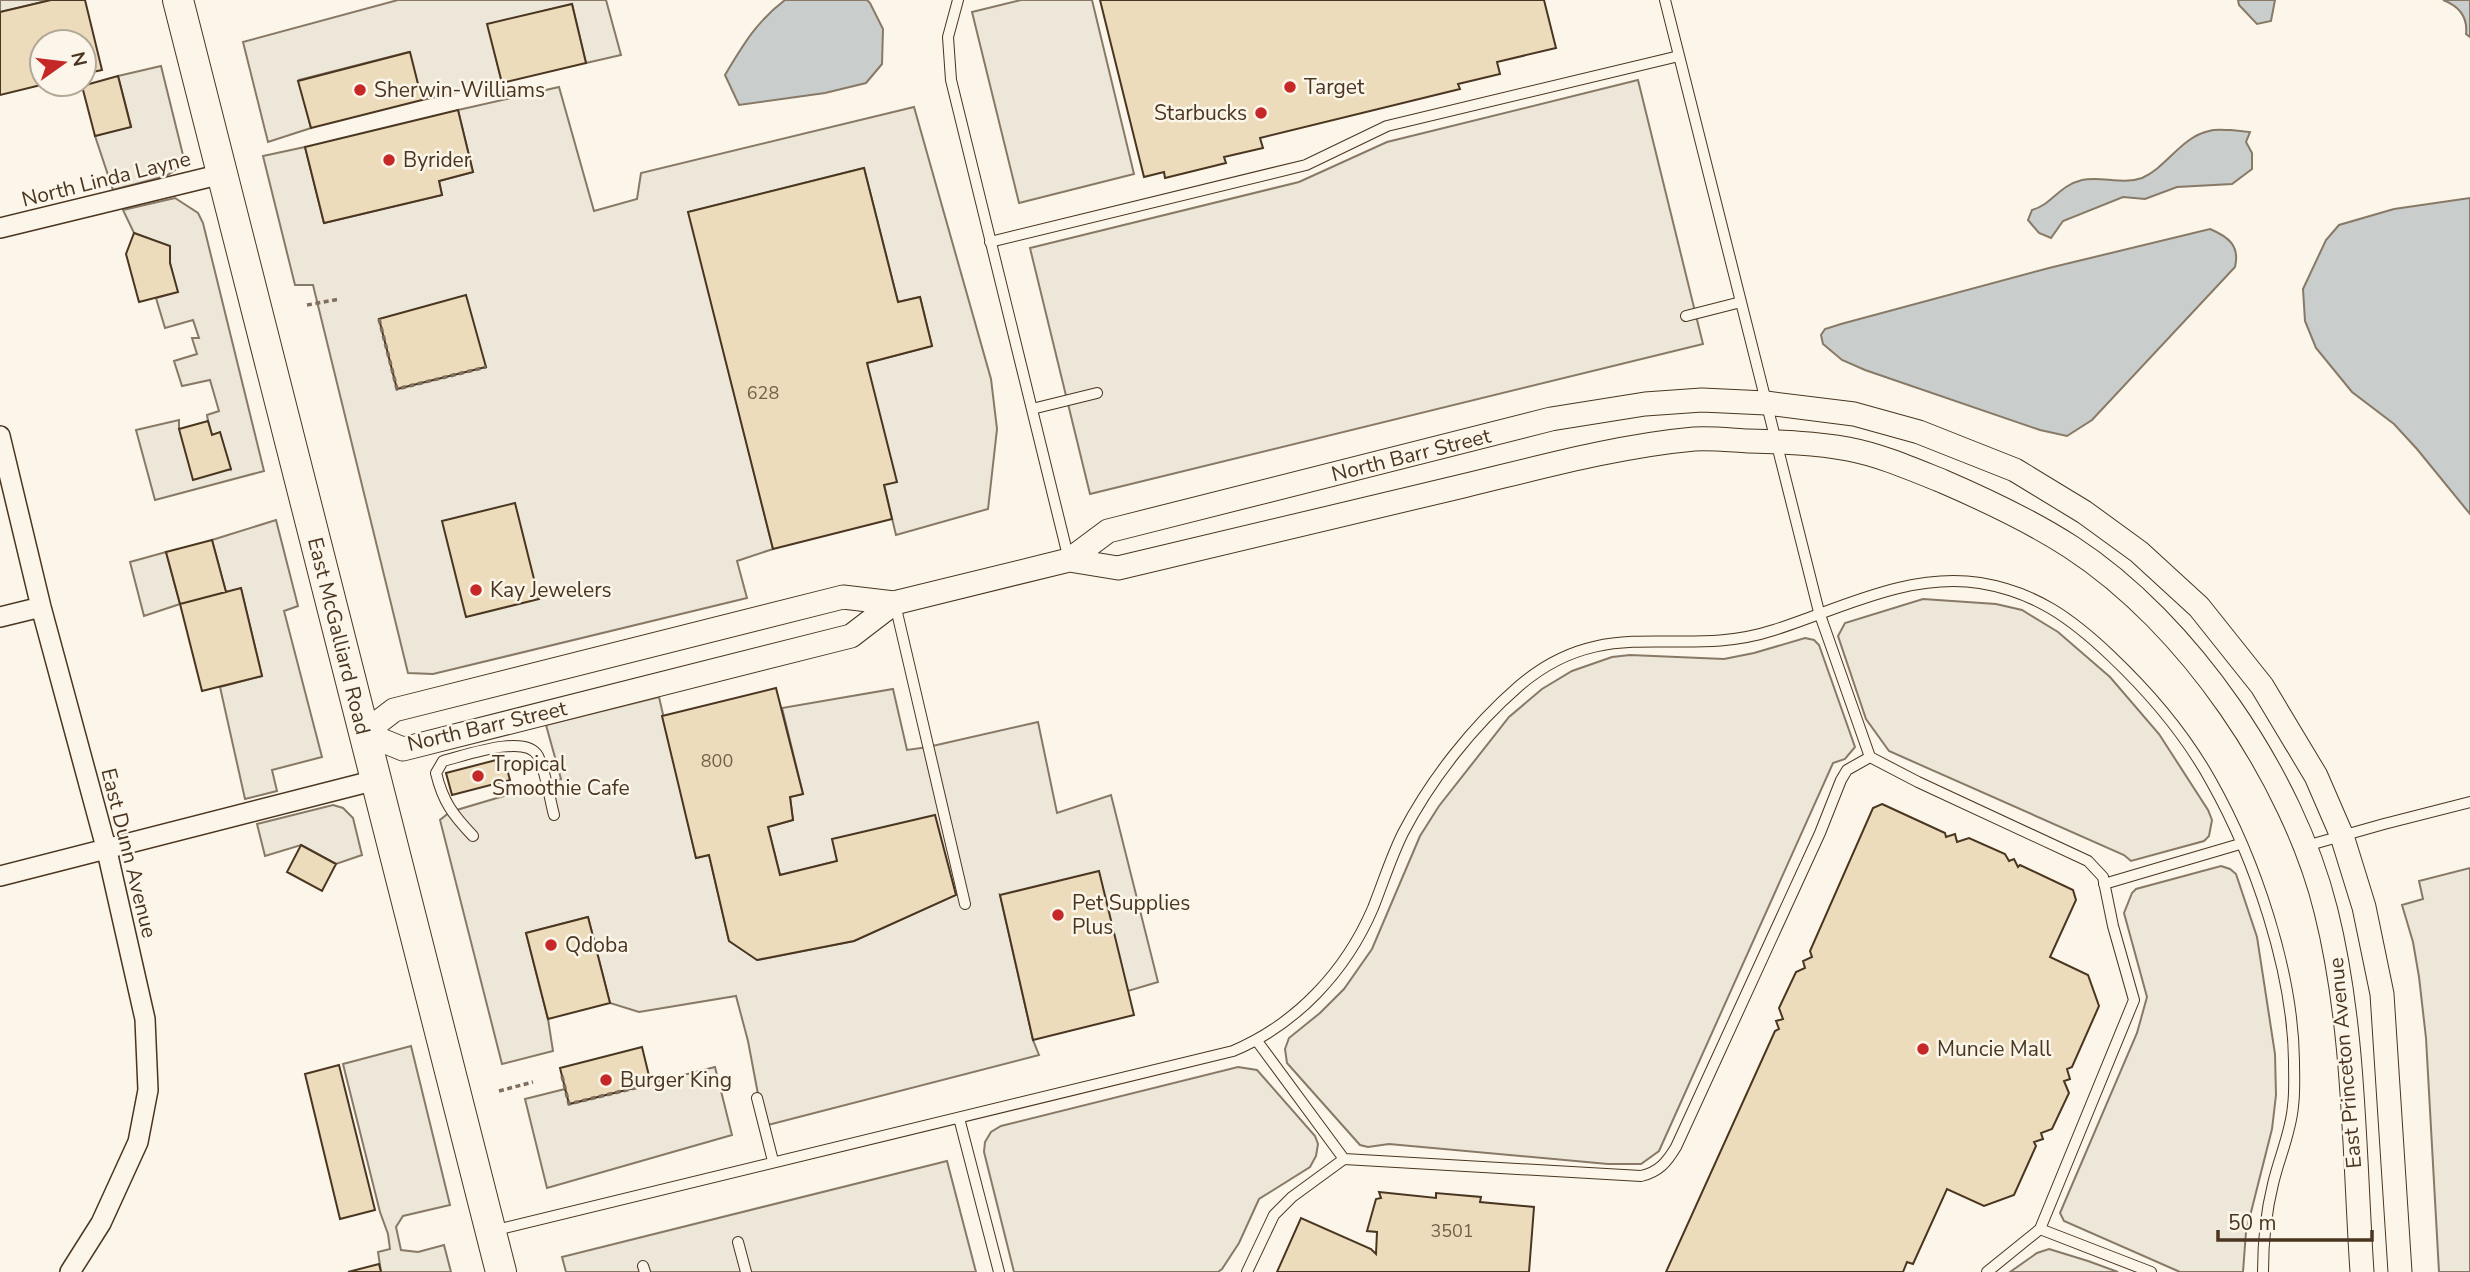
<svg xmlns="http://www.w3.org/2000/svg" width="2470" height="1272" viewBox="0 0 2470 1272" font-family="'Nunito Sans',sans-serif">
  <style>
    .parking { fill: #ede7d9; stroke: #887966; stroke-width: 2 }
    .water { fill: #c9cecd; stroke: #887966; stroke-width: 2 }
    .building { fill: #ecdcbc; stroke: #4a3520; stroke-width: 2 }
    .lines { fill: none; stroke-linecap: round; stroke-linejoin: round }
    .service-casing { stroke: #4a3520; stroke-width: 12 }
    .minor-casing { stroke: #4a3520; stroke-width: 22 }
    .tertiary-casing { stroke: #4a3520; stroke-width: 25 }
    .primary-casing { stroke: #4a3520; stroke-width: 32 }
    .path { stroke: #7f6f5c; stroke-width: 3.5; stroke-dasharray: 5 3.5; stroke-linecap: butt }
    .service { stroke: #fbf6e9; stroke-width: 10 }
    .minor { stroke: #fbf6e9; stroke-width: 19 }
    .tertiary { stroke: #fbf6e9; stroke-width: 23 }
    .primary { stroke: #fbf6e9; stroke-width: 30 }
    .poi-dot { fill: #c62828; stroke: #fbf6e9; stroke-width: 2.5 }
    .labels { text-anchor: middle; stroke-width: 5; stroke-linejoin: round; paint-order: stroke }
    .number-label { font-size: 18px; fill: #725f47 }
    .poi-label { font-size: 21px; fill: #4a3520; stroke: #fbf6e9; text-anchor: start }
    .street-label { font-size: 21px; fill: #4a3520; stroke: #fbf6e9 }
  </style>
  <rect width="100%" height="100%" fill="#fbf6e9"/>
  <path class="parking" d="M0,0H51L0,12Z
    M398,0H606L621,55L586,63L572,4L488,25L502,83L422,100L409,52L299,80L311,128L268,142L243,42Z
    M1021,0H1092L1134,174L1019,203L972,12Z
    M161,66L183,155L178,168L166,176L113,190L95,136L131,126L118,76Z
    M1638,80L1703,344L1090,494L1030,248L1299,182L1387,142Z
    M559,87L594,211L637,199L641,173L914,107L991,379L997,429L988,509L896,535L884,485L867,363L932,346L920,297L898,302L864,168L689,212L773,549L737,561L747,598L433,674L408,673L313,285H295L263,156L305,147L324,223L442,195L439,181L473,172L458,110Z
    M175,198L198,213L203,223L264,471L155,500L136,430L179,420V429L230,469L220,433L212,435L208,421L207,415L219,411L210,380L182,386L174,361L197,354L192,338H199L193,320L165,328L156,298L177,292L170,263V247L134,233L123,210Z
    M276,520L298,606L284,611L322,757L272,770L277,791L245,799L220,687L262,676L241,589L226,592L212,540Z
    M166,552L180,604L144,616L130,562Z
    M1923,599L1996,604L2022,610L2058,632L2110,677L2159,734L2208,810L2212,820L2209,836L2204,841L2131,861L2124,855L1889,751L1866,719L1838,636L1845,623Z
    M1805,638L1814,640L1819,645L1855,747L1845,759L1833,763L1659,1151L1641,1164H1608L1389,1144L1368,1147L1360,1145L1287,1063L1285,1049L1289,1038L1320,1013L1344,989L1372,949L1420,836L1439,806L1509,717L1542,689L1572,671L1612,657L1630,655L1724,659L1754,653Z
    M893,689L907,750L928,747L1038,722L1057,813L1111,795L1158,982L1128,991L1000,895L1033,1040L1039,1055L764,1126L748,1041L736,996L639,1012L610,1003L588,917L526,933L548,1019L553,1051L502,1064L440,820L450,812L561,779L546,725L659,697L696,858L709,855L729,941L758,960L854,941L955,895L837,861L780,875L768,827L793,820L790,797L803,794L782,708Z
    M333,805L343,808L353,818L362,855L336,864L301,845L265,856L257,824Z
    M2221,866L2230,869L2236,874L2257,937L2275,1054L2276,1095L2272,1129L2246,1232L2243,1272H2180L2064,1221L2060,1213L2137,1033L2147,997L2124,913L2132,893L2136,889Z
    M2470,868V1272H2439L2426,1038L2419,977L2413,942L2402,905L2423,899L2419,881Z
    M411,1046L450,1205L403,1216L396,1227L401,1250L418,1252L444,1245L451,1272H381L378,1252L390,1249L388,1234L380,1212L343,1064Z
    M715,1067L732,1135L547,1188L525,1099L565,1089L570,1104Z
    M1238,1067L1257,1070L1315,1136L1318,1144L1316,1156L1310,1167L1259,1199L1239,1243L1222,1269L1218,1272H1014L984,1152L985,1142L991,1132L1001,1126Z
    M947,1161L976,1272H566L562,1257Z
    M2049,1249L2088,1261L2118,1272H2010L2037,1253Z"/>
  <path class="water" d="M785,0H867L870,3L883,29L882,64L866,83L825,93L739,105L725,75C743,45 757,21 785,0Z
    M2238,0H2275L2271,21L2257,24L2239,5Z
    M2443,0H2470V37L2466,34C2468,16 2459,6 2443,0Z
    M2231,130L2250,132L2246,142L2252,153V169L2232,184L2177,187L2145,199L2123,197L2063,221L2051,238L2039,233L2028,220L2032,210C2053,204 2058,186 2082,180C2102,176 2122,185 2142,178C2167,167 2181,137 2209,131C2215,129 2224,130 2231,130Z
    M2470,198V514L2417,449L2394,424L2352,392L2316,348L2305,321L2303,289L2326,240L2339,225L2394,209Z
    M2210,229C2229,237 2240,246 2235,267L2092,420L2067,436L2040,430L1865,370L1842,360L1823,344L1821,335L1825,329L1841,324L2049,268Z"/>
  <path class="building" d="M51,0H85L102,70L84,74V42H42V84H45L0,95V12Z
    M1100,0H1544L1556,48L1497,62L1500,74L1458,84L1460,89L1260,138L1263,148L1224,157L1226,163L1165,178L1164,172L1144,177Z
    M572,4L586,63L502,83L487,24Z
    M410,52L422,100L311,128L298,81Z
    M118,76L131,127L95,136L82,86Z
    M458,110L473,172L439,181L442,195L324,223L305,147Z
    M864,168L898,302L920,297L932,346L867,363L897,482L884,485L892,519L773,549L688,212Z
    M134,233L170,246V263L178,292L139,302L126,254Z
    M466,295L486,367L397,389L379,319Z
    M208,421L212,435L220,432L231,469L193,480L179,429Z
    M515,503L539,599L466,617L442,521Z
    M212,540L226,592L180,604L166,552Z
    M241,588L262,676L202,691L180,604Z
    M776,688L803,794L790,797L793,820L768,827L780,875L837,861L832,839L935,815L956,895L854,941L757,960L729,941L709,855L696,858L662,716Z
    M504,758L510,780L452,795L446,773Z
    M1882,804L1945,833L1946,837L1955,834L1957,842L1969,838L2005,854L2009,861L2014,859L2018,867L2020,865L2073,890L2076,900L2050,957L2088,975L2099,1006L2072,1067L2067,1069L2070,1079L2064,1081L2069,1093L2052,1129L2041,1133L2043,1139L2034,1142L2036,1146L2014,1195L1984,1206L1947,1189L1913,1264L1907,1262L1903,1272H1666L1775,1031L1779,1029L1776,1021L1783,1019L1779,1008L1796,972L1805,968L1803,961L1812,957L1810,951L1873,808Z
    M301,845L336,864L322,891L287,872Z
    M1099,871L1134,1015L1033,1040L1000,895Z
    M588,917L610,1003L548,1019L526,933Z
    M642,1047L651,1084L569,1104L560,1068Z
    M339,1065L375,1210L340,1219L305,1074Z
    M1379,1192L1436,1198V1193L1481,1197L1480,1202L1534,1207L1529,1272H1277L1301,1218L1371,1249L1376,1254L1377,1232L1367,1231L1376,1199L1381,1198Z
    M379,1264L381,1272H348Z"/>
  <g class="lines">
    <g class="service-casing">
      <path id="service" d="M958,0L948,37L951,80L1069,560
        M1665,0L1819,612L1870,757L1918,782L2088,861L2103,877L2113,926L2134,1000L2040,1229L1987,1272
        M990,242L1306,165L1387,126L1679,56
        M1686,316L1741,302
        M1032,409L1097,393
        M895,604L965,904
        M473,836C453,815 443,802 436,773L443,761C464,756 526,733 538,756C545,769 550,800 554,815
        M2306,846L2384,824L2470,802
        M2104,884L2240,844
        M1257,1041L1344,1159
        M757,1098L773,1161
        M959,1118L999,1272
        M2040,1229L2151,1272
        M492,1231L1233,1051C1297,1024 1346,971 1373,908C1383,883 1391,857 1403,833C1431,779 1473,726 1519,686C1606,611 1679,661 1774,630C1840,609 1908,572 1980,583C2035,592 2071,618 2111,656C2149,692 2185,734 2211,781C2255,859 2293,971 2294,1061C2294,1076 2295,1091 2293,1106C2291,1132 2279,1158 2273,1184C2266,1212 2263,1242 2263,1272
        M738,1242L746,1272
        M643,1266L645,1272
        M1247,1272L1274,1215L1292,1197L1344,1159L1641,1176C1659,1172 1667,1162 1676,1147L1820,833L1841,780L1847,770L1870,757"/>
    </g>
    <g class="minor-casing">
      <path id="minor" d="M0,228L222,174
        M0,436L41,607L107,851L145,1019L148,1090L138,1142L101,1223L70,1272
        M0,617L41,607
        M0,876L376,780"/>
    </g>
    <g class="tertiary-casing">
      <path id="tertiary" d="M1069,560L1108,531L1551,419L1645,404L1702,400L1766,403L1854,414L1919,432L2015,470L2084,512L2139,552L2199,607L2262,686L2316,776L2342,836L2364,907L2382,994L2400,1272
        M364,733L394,710L843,597L894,603L1069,560L1118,568C1233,540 1348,513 1463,486C1538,468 1617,446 1694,439C1712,438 1730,440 1748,441C1781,442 1815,443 1848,449C1880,455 1912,469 1942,481C1986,500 2031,521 2071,547C2188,623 2293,777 2326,911C2355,1027 2354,1153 2362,1272
        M364,733L403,749L851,636L894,603"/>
    </g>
    <g class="primary-casing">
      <path id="primary" d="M178,0L501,1272"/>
    </g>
    <path class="path" d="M307,305L340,299
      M379,319L397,389L486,367
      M562,1076L569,1104L651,1084
      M499,1091L533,1082"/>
    <use href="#service" class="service"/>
    <use href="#minor" class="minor"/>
    <use href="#tertiary" class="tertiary"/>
    <use href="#primary" class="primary"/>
  </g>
  <g class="poi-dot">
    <circle cx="1290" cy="87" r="7"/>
    <circle cx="360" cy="90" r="7"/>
    <circle cx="1261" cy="113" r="7"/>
    <circle cx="389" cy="160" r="7"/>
    <circle cx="476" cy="590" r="7"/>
    <circle cx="478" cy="776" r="7"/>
    <circle cx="1058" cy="915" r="7"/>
    <circle cx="551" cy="945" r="7"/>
    <circle cx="1923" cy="1049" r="7"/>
    <circle cx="606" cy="1080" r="7"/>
  </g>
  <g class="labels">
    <g class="number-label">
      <text x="763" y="399">628</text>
      <text x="717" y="767">800</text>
      <text x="1452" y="1237">3501</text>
    </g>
    <g class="poi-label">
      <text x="1304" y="94">Target</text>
      <text x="374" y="97">Sherwin-Williams</text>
      <text x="1247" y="120" text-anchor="end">Starbucks</text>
      <text x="403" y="167">Byrider</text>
      <text x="490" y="597">Kay Jewelers</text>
      <text x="492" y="771">Tropical<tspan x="492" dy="24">Smoothie Cafe</tspan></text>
      <text x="1072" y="910">Pet Supplies<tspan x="1072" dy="24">Plus</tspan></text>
      <text x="565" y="952">Qdoba</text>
      <text x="1937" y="1056">Muncie Mall</text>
      <text x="620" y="1087">Burger King</text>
    </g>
    <g class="street-label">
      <text transform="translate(106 179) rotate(-14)" y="7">North Linda Layne</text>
      <text transform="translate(1411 455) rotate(-14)" y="7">North Barr Street</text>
      <text transform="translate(339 636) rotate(76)" y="7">East McGalliard Road</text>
      <text transform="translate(487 726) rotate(-13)" y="7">North Barr Street</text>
      <text transform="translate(129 853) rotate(76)" y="7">East Dunn Avenue</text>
      <text transform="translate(2345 1063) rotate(-95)" y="7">East Princeton Avenue</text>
    </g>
  </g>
  <g transform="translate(63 63) rotate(76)"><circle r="33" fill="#fbf6e9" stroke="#b4a999" stroke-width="2"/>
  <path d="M0-5L12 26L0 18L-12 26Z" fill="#c62828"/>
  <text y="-10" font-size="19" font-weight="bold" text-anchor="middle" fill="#4a3520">N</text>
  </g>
  <path d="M2218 1230v10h154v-10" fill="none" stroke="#4a3520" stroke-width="3.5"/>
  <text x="2228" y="1230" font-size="21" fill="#4a3520" stroke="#fbf6e9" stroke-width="5" paint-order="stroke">50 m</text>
</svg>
